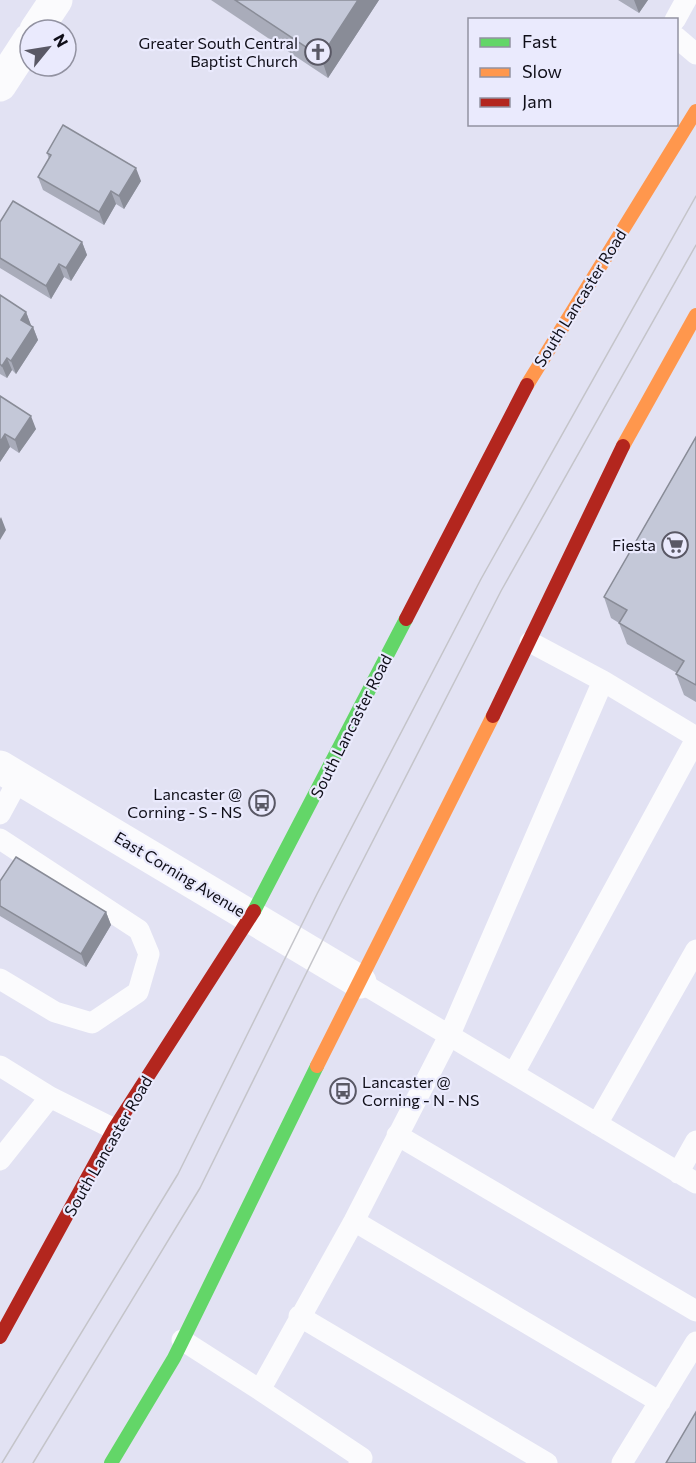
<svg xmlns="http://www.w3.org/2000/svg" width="696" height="1463" viewBox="0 0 696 1463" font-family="Commissioner,sans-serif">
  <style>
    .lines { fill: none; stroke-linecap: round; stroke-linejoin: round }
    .lane { stroke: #fbfbfd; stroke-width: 21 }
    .street { stroke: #fbfbfd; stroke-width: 33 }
    .fast { stroke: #63d668; stroke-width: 14 }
    .slow { stroke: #ff974d; stroke-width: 14 }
    .jam { stroke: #b3261e; stroke-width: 14 }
    .tram { stroke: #c4c4c9; stroke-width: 1.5 }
    .wall { fill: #a9acba }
    .shaded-wall { fill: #898c97 }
    .building { fill: #c4c8d8; stroke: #898c97; stroke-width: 1.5 }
    .labels { text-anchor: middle; stroke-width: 4.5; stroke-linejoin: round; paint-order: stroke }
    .poi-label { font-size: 16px; fill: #0f0e18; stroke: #eaeafd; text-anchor: end }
    .street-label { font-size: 16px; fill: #0f0e18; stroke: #eaeafd }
  </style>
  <rect width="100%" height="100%" fill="#e2e2f3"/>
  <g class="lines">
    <path class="lane" d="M675,20L686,0
      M676,37L696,54
      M530,642L603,681L696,737
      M0,814L19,779
      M0,839L139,930L149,954L138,992L92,1023L55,1012L0,979
      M360,982L696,1183
      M0,1066L50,1097L114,1129
      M514,1073L696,739
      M597,1124L696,950
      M397,1135L696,1311
      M0,1160L50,1097
      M678,1173L696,1141
      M354,1221L660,1402
      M299,1316L547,1463
      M182,1340L260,1390
      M359,1463L362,1458L260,1390L354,1221L450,1034L603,681
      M622,1463L696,1342"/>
    <path class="street" d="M36,30L56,0
      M0,85L30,39
      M0,767L360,982"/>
    <path class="fast" d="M254,911L406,619
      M111,1463L174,1358L317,1066"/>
    <path class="slow" d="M527,385L696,111
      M623,446L696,315
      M317,1066L493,716"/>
    <path class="jam" d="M406,619L527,385
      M493,716L623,446
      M0,1337L114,1129L254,911"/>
    <path class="tram" d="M2,1463L178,1174L317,894L481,579L696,196
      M33,1463L200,1188L341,903L501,591L696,245"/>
  </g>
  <path class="wall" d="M211,0H379L328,78Z
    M618,0H648L639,13Z
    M47,153L141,181L124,209L116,204L104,225L43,190L38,177L49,159Z
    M0,222L82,242L87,255L71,281L64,277L51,299L0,268Z
    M0,295L26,312L31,326L33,327L38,340L16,374L12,370L7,378L0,374Z
    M0,396L36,429L19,453L10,447L0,462Z
    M696,437V702L684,695L676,674L677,673L627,644L619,623L611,618L604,597Z
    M0,881L106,912L111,925L86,967L0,916Z"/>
  <path class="shaded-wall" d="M358,0H379L328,78L321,57Z
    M634,0H648L639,13Z
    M136,168L141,181L124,209L119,196Z
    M111,191L116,204L104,225L99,212Z
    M82,242L87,255L71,281L66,268Z
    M59,264L64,277L51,299L46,286Z
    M26,312L31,325L26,333L21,320Z
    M33,327L38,340L16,374L11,361Z
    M7,358L12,370L7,378L2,366Z
    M31,416L36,429L19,453L15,440Z
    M5,434L10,447L0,462V442Z
    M1,517L6,530L0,540V519Z
    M106,912L111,925L86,967L81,954Z"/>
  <path class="building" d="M235,0H358L321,57Z
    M63,125L136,168L119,196L111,191L99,212L38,177L51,155L47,153Z
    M13,201L82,242L66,268L59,264L46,286L0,258V222Z
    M0,295L26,312L21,320L33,327L11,361L7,358L2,366L0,364Z
    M0,396L31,416L15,440L5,434L0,442Z
    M696,437V685L676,674L684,661L619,623L627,610L604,597Z
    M16,857L106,912L81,954L0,906V881Z
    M696,1412V1463H666Z"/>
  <defs>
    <g id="church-ring" transform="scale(1.35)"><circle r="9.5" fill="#eaeafd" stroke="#595865" stroke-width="1.5"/><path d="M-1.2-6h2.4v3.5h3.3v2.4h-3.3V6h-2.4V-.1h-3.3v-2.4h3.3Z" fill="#595865"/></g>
    <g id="supermarket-ring" transform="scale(1.35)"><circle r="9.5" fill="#eaeafd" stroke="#595865" stroke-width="1.5"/><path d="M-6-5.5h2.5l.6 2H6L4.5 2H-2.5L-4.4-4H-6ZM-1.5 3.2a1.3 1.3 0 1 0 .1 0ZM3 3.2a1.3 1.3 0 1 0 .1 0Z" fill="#595865"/></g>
    <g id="bus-ring" transform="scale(1.35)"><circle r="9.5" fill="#eaeafd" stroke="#595865" stroke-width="1.5"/><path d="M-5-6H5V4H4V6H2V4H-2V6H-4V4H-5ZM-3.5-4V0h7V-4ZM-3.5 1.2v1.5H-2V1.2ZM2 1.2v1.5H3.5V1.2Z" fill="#595865"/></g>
  </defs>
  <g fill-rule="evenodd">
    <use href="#church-ring" x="318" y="52"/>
    <use href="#supermarket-ring" x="675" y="545"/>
    <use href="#bus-ring" x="262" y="803"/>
    <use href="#bus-ring" x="343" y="1091"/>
  </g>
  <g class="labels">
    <g class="poi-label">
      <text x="298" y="49">Greater South Central<tspan x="298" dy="18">Baptist Church</tspan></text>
      <text x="656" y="551">Fiesta</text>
      <text x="242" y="800">Lancaster @<tspan x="242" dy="18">Corning - S - NS</tspan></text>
      <text x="362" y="1088" text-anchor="start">Lancaster @<tspan x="362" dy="18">Corning - N - NS</tspan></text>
    </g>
    <g class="street-label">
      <text transform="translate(580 298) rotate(-58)" y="6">South Lancaster Road</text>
      <text transform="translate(351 726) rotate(-63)" y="6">South Lancaster Road</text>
      <text transform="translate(180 874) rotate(31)" y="6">East Corning Avenue</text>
      <text transform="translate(108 1146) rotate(-60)" y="6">South Lancaster Road</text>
    </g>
  </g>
  <rect x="468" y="18" width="210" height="108" fill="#eaeafd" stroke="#9292a1" stroke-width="1.5"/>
  <rect x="480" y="38" width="30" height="9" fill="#63d668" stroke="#9292a1" stroke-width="1.5"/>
  <text x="522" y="48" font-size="18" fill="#0f0e18">Fast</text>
  <rect x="480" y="68" width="30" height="9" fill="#ff974d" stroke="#9292a1" stroke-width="1.5"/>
  <text x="522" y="78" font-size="18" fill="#0f0e18">Slow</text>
  <rect x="480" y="98" width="30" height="9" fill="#b3261e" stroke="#9292a1" stroke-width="1.5"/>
  <text x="522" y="108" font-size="18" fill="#0f0e18">Jam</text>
  <g transform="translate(48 48) rotate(60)"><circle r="28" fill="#eaeafd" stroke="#9292a1" stroke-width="1.5"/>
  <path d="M0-4.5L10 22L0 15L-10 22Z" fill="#595865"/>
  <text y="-9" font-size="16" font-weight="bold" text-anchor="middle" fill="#0f0e18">N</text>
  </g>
</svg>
